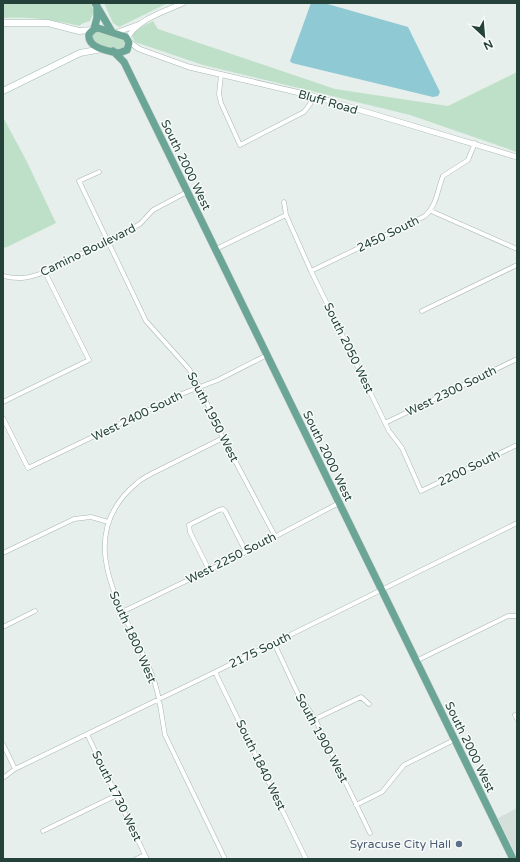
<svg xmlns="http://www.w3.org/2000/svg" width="520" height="862" viewBox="0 0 520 862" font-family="'Varela Round',sans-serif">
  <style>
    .built { fill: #d4dfda }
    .green { fill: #bfe0c8 }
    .water { fill: #8ec9d4 }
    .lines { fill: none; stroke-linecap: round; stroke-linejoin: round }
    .minor-casing { stroke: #a8b8b2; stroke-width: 5 }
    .tertiary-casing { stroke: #a8b8b2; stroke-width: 6 }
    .secondary-casing { stroke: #a4bbb3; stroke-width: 7 }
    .primary-casing { stroke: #c2cac8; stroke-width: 8 }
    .minor { stroke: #fff; stroke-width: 4 }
    .tertiary { stroke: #fff; stroke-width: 5 }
    .secondary { stroke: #fff; stroke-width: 6 }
    .primary { stroke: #6aa596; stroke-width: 7 }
    .service-dot { fill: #5c6f8a; stroke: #f7fbf9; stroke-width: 1.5 }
    .labels { text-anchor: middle; stroke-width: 3; stroke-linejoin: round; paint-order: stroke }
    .street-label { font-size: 12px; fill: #24423a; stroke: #f7fbf9 }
    .service-label { font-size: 12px; fill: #4e5e75; stroke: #f7fbf9; text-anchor: end }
  </style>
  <rect width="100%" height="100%" fill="#e6efeb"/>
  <path class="built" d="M517,808V857L498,818Z"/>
  <path class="green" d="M3,3H90L94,11L90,21L81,24L80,26C54,20 30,16 3,18Z
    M104,3H168L119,27L113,23Z
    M153,21L158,29L335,89L448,106L517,72V152L410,115L203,65L135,42L132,36L136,30Z
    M98,31L123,39L125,46C118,54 104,45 96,43L93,40L92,35Z
    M3,117L27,162L56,223L5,248L3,245Z"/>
  <path class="water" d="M311,3H324L408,27L440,92L438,96L433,97L292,63L290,61Z"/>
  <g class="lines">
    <g class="minor-casing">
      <path id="minor" d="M221,75L219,94L221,103L240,145L304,112L310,104L313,96
        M99,172L79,181L146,321L189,369L199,386L223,438L275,536
        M284,202L286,215L311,271L389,431L402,448L421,491L517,445
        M431,211L517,249
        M216,249L286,215
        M311,271L425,216C437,205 437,191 443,176L468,160L475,143
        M3,276C19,280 29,278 45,272L140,224L153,210L187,192
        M422,311L517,265
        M3,402L89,360L45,272
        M3,418L28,468L184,393L218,380L267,355
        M385,423L517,359
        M223,438C205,447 187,456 169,465C158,471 146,475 137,483C70,538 124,610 150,670C159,690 161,713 165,735L225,859
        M3,553L74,519L91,517L108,522
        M209,570L190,532L189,525L219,510L223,509L225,511L246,552
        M122,612L246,552L339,503
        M3,627L35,611
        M274,643L298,694L315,719L370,833
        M416,661L508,616H517
        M215,672L306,859
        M515,715L517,719
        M315,719L361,697L369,704
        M87,734L147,859
        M3,744L15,769
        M3,778L15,769L215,672L517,523
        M356,805L382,792L404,765L454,740
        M43,831L117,795
        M136,859L145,855"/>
    </g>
    <g class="tertiary-casing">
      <path id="tertiary" d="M115,33L140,24
        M127,39C137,19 164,12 183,3
        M128,41L139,49L189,67L313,96L517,157"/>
    </g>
    <g class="secondary-casing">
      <path id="secondary" d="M3,23H48L79,31L92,30
        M3,91L80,53L102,49"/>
    </g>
    <g class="primary-casing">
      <path id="primary" d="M95,3L112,32
        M98,28L126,37L129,43L127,50L119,53C108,51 87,48 89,34L94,29Z
        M94,29L97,18V6
        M113,51L124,62L513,859"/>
    </g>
    <use href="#minor" class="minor"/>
    <use href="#tertiary" class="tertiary"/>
    <use href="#secondary" class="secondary"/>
    <use href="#primary" class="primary"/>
  </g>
  <circle class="service-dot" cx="459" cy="844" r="4"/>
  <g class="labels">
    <g class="street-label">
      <text transform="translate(328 102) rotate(16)" y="4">Bluff Road</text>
      <text transform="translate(186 165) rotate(64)" y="4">South 2000 West</text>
      <text transform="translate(388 234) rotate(-26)" y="4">2450 South</text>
      <text transform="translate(88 250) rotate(-26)" y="4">Camino Boulevard</text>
      <text transform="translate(349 348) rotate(64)" y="4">South 2050 West</text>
      <text transform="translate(451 391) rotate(-26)" y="4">West 2300 South</text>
      <text transform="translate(137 416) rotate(-26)" y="4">West 2400 South</text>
      <text transform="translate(213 417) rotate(63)" y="4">South 1950 West</text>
      <text transform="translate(328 456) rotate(64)" y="4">South 2000 West</text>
      <text transform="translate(469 468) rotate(-26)" y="4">2200 South</text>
      <text transform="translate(231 558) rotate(-27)" y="4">West 2250 South</text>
      <text transform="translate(133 637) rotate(66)" y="4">South 1800 West</text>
      <text transform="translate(260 650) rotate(-26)" y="4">2175 South</text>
      <text transform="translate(322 738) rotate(62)" y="4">South 1900 West</text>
      <text transform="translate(470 747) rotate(64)" y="4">South 2000 West</text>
      <text transform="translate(261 765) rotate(64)" y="4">South 1840 West</text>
      <text transform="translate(117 796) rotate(64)" y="4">South 1730 West</text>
    </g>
    <g class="service-label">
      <text x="451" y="848">Syracuse City Hall</text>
    </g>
  </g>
  <rect width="520" height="862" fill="none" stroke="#24423a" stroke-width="8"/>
  <g transform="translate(484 36) rotate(154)" stroke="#f7fbf9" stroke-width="3" paint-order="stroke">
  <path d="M0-3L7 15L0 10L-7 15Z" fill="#24423a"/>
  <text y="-6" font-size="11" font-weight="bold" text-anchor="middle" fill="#24423a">N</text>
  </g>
</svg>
